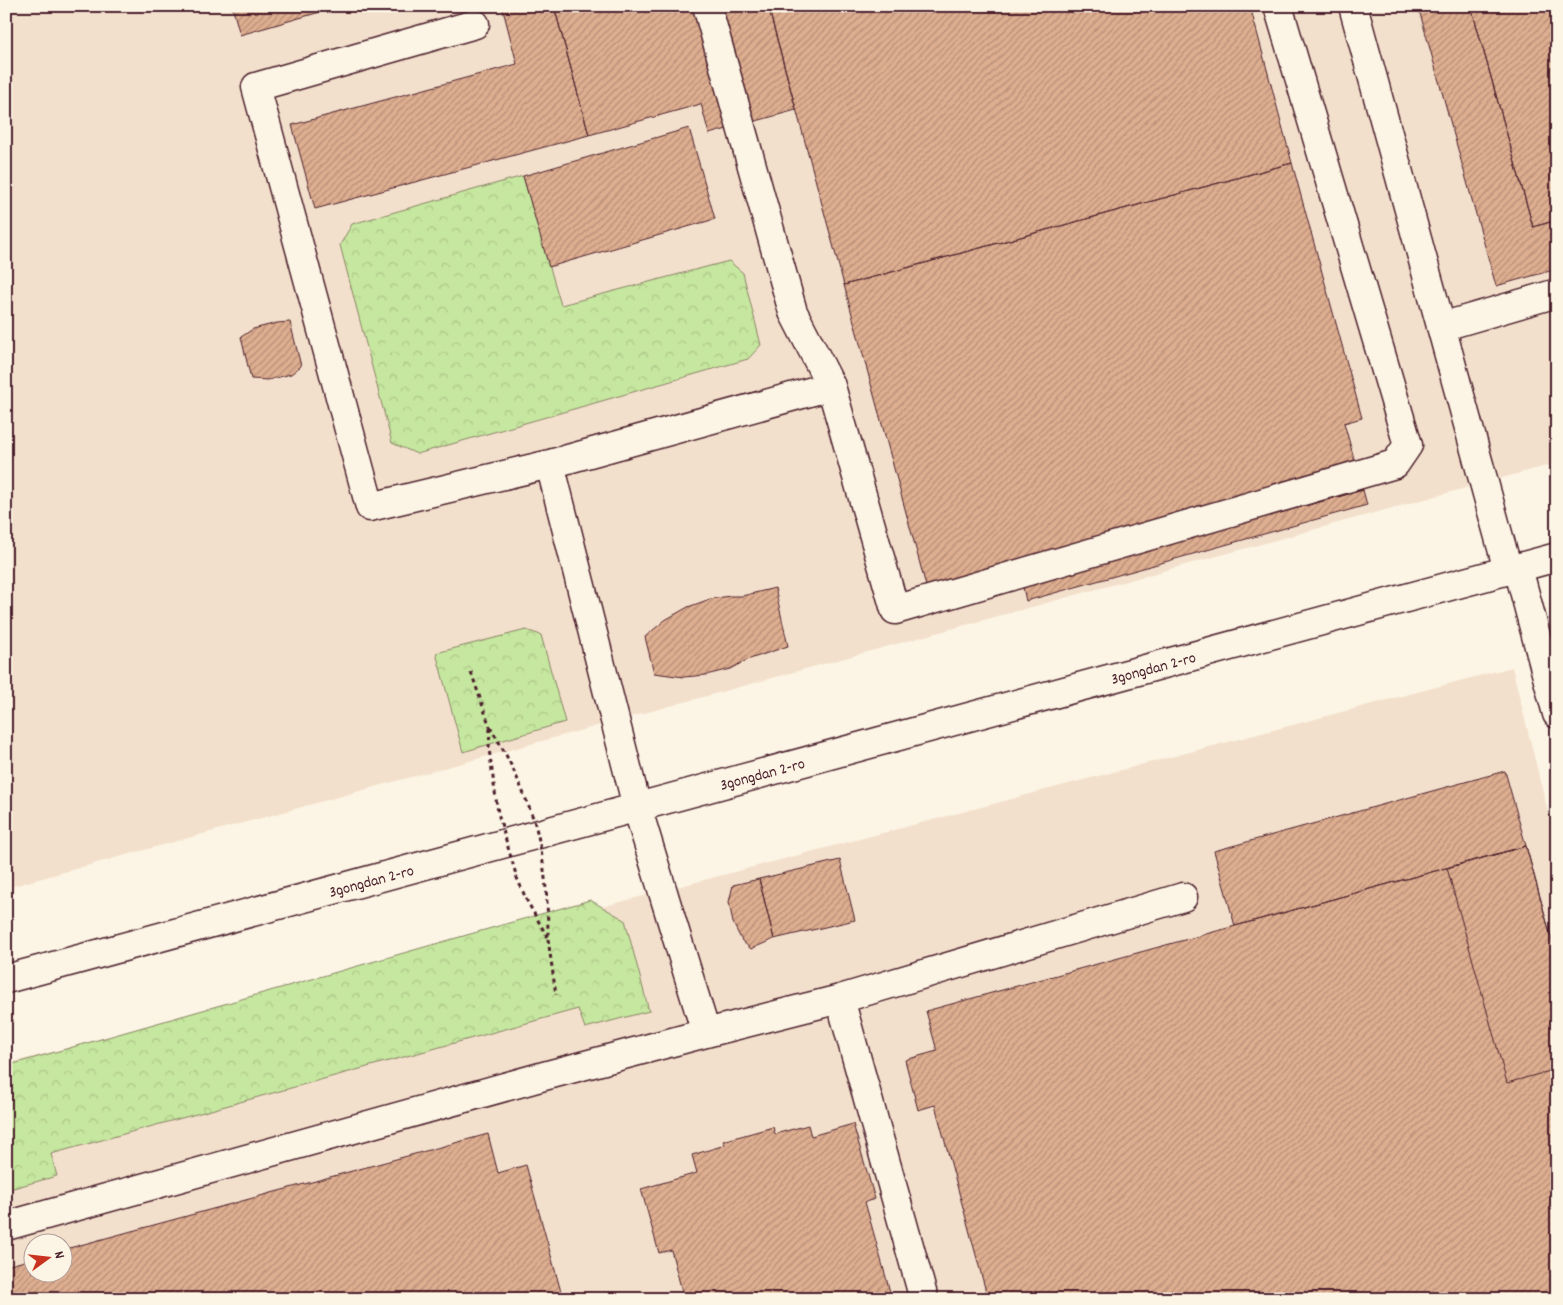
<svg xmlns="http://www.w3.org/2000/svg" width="1563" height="1305" viewBox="0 0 1563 1305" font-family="Dekko,sans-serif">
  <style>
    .built { fill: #f3e0cc; fill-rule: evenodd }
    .park { fill: url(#park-crowns); stroke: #888365 }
    .building { fill: url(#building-hatch); stroke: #4a1f2b }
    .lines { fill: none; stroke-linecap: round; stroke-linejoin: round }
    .minor-casing { stroke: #4a1f2b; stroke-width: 31 }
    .path { stroke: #4a1f2b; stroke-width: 3; stroke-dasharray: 4 4; stroke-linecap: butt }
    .minor { stroke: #fcf5e5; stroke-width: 28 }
    .path-bridge { stroke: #4a1f2b; stroke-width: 3; stroke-dasharray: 4 4; stroke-linecap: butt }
    .labels { text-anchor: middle; stroke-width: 5; stroke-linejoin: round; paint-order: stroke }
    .street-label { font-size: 16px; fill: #4a1f2b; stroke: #fcf5e5 }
  </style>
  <defs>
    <pattern id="park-crowns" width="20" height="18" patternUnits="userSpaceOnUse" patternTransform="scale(1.25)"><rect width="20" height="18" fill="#c6e79f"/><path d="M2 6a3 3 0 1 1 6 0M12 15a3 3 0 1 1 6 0" fill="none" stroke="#acc689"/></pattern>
    <pattern id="building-hatch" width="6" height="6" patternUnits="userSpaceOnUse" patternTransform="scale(1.25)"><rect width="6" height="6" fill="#deae90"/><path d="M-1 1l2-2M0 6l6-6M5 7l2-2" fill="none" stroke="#b68d76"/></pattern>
  </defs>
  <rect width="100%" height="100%" fill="#fcf5e5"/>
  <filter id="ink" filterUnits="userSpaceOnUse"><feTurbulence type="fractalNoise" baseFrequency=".02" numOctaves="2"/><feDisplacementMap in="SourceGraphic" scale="10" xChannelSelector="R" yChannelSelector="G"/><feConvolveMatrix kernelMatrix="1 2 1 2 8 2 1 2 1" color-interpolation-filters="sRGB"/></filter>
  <g filter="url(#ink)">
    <path class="built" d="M6,6H1557V463L6,888Z
      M1512,667L1557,848V1299H6V1064ZM32,1242H62V1272H32Z"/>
    <path class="park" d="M523,176L561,305L729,261L743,273L761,345L748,359L417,454L392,443L340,245L352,224Z
      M526,630L541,635L565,722L463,752L436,653Z
      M590,900L625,920L649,1011L585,1028L578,1009L51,1154L57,1176L6,1190V1066Z"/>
    <path class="building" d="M232,6H333L334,8L240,35Z
      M502,6H554L589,135L315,209L292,125L517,64Z
      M554,6H768L796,110L709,134L701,104L589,135Z
      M768,6H1250L1292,163L844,285Z
      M1418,6H1471L1533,227L1557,220V269L1496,286Z
      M1471,6H1557V220L1533,227Z
      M689,128L715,219L549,267L523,176Z
      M1292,163L1362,418L1344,423L1363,490L1022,583L1016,561L926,586L844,285Z
      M290,322L301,366L291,374L268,380L251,379L241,337L253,329L277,323Z
      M1363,490L1367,505L1026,601L1022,583Z
      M775,588L788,646L747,660L730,669L706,675L684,677L654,673L645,637L665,620L688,607L710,599L730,596H742Z
      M1505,771L1526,846L1235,926L1214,851Z
      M1526,846L1557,959V1069L1507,1083L1447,868Z
      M1526,846L1557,959V1299H988L935,1105L918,1110L905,1060L937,1051L926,1011Z
      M840,860L855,920L774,939L759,879Z
      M759,879L774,939L751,949L742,941L733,923L729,902L733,885Z
      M853,1124L875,1199L865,1202L892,1299H684L671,1250L659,1253L641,1189L697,1173L692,1155L725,1145L723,1141L773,1127L775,1134L808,1125L811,1136Z
      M488,1134L498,1173L526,1165L563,1299H6V1266L32,1259V1272H62V1250Z"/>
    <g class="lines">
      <g class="minor-casing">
        <path id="minor" d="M707,6L793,312L831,386L895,610L1395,464L1408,445L1278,6
          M1353,6L1508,570
          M475,24L256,87L370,507L550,464L831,386
          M1441,327L1557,293
          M550,464L637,807L706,1033
          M1518,568L1557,714
          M6,979L1557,557
          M840,999L924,1299
          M6,1226L544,1076L706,1033L840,999L1183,897"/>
      </g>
      <path class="path" d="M471,672L490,727
        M548,939L556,995"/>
      <use href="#minor" class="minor"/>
      <path class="path-bridge" d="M490,727C505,751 517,776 527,802C530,810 533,817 535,824C545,861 548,900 548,939
        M490,728L489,749L498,813L517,878L527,901L548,938"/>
    </g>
  </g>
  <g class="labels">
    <g class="street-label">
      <text transform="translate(1153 667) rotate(-15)" y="6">3gongdan 2-ro</text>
      <text transform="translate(762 773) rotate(-15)" y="6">3gongdan 2-ro</text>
      <text transform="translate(371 880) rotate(-15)" y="6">3gongdan 2-ro</text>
    </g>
  </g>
  <rect width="1563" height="1305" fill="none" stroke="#fcf5e5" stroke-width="25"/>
  <rect x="12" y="12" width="1538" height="1280" fill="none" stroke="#4a1f2b" stroke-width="2" filter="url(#ink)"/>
  <g transform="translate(48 1258) rotate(75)"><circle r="24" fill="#fcf5e5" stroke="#b59f9b"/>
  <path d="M0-4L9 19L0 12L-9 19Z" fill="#c8321e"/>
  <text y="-8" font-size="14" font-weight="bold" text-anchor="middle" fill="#4a1f2b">N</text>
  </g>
</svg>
